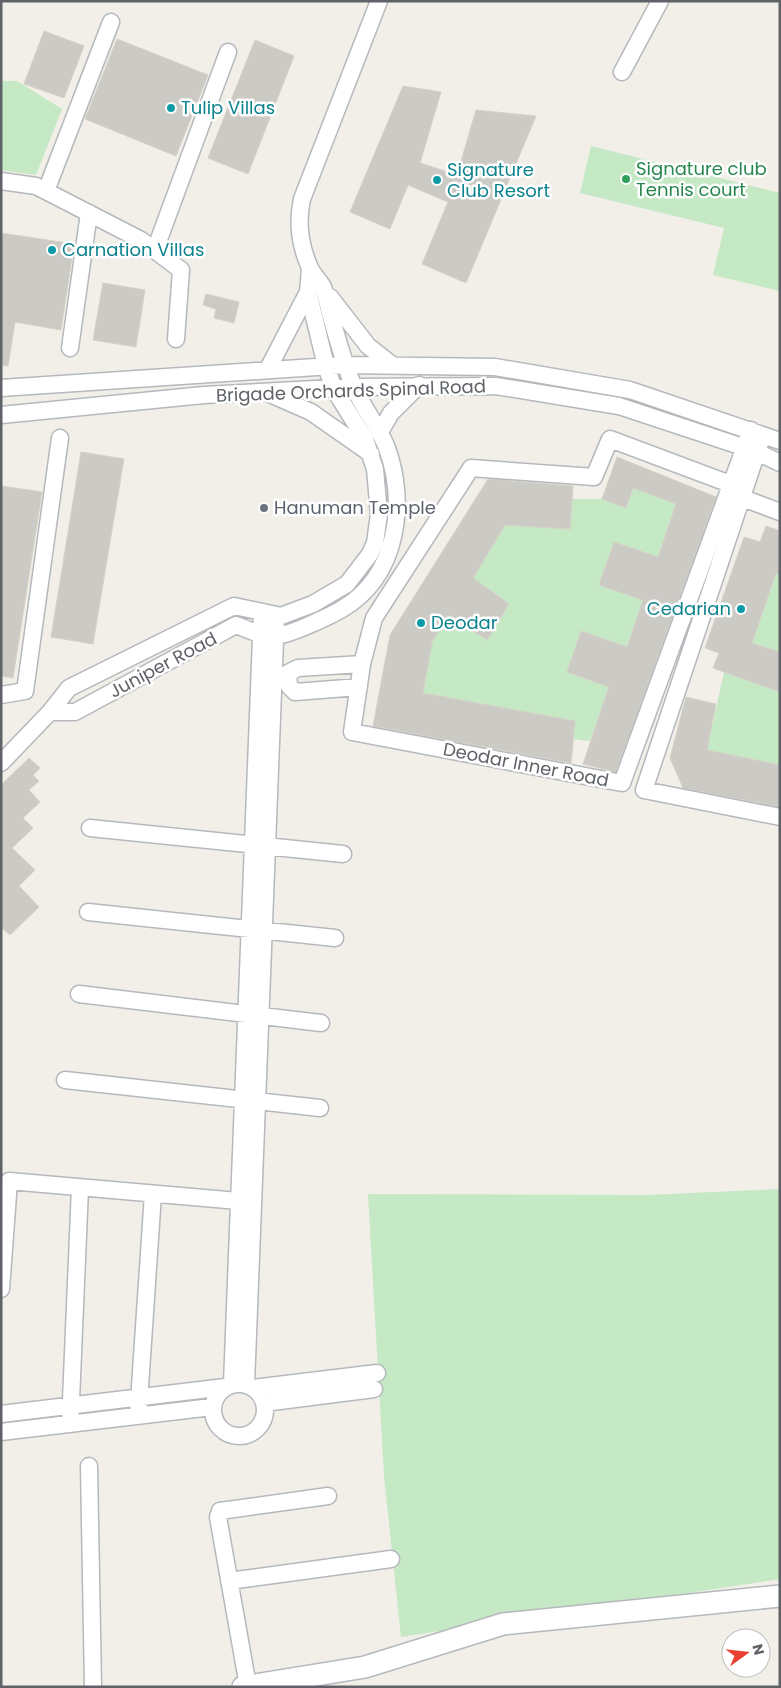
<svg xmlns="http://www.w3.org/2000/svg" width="781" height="1688" viewBox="0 0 781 1688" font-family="Poppins,sans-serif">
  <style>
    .green { fill: #c5e8c5 }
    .building { fill: #cccac5; stroke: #d6d1c6 }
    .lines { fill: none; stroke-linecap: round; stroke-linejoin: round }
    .minor-casing { stroke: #b5b8bc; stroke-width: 19 }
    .tertiary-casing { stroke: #b5b8bc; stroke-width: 24 }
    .minor { stroke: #fff; stroke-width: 16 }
    .tertiary { stroke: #fff; stroke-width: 21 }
    .culture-dot { fill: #0f9aa8; stroke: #fff; stroke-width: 2 }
    .leisure-dot { fill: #2e9e5b; stroke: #fff; stroke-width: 2 }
    .worship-dot { fill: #6b7280; stroke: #fff; stroke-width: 2 }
    .labels { text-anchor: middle; stroke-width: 5; stroke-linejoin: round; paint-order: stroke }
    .culture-label { font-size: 18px; fill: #0d838f; stroke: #fff; text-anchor: start }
    .leisure-label { font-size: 18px; fill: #27864d; stroke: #fff; text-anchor: start }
    .street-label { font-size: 18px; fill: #5f6368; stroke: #fff }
    .worship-label { font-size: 18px; fill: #5b616d; stroke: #fff; text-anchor: start }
  </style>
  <rect width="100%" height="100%" fill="#f1efe8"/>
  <path class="green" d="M1,81H17L62,109L36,175L1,170Z
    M591,146L780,193V291L713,275L724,228L580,193Z
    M633,488L676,504L651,576L634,570L640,551L614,542L600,585L645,594L623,658L609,640L581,631L567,672L594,682L600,666L615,671L590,741L573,739L575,721L420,708L432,642L449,615L487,640L509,605L486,588L464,593L505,525L570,529L572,499H602L626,507Z
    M776,573L780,575V652L752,643Z
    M724,672L780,692V765L707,750Z
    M780,1189V1579L401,1637L384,1476L368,1194L647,1195Z"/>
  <path class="building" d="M44,31L84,46L64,98L24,84Z
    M117,39L208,75L176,156L85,119Z
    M255,40L294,56L248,174L208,158Z
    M403,86L441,92L420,163L457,175L476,110L536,116L466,283L422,264L448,202L408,185L390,229L350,212Z
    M1,233L74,244L61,330L15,322L8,366L1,365Z
    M103,283L145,290L136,347L93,340Z
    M206,294L239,302L234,323L214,318L216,309L203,305Z
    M81,452L124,459L93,644L51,637Z
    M617,457L716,497L616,772L583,764L609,687L567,672L581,631L627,647L643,600L599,585L614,542L658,557L676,504L633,488L626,508L602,499Z
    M488,479L573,486L570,529L505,525L473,578L509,604L487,640L449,615L432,642L423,693L575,721L571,763L373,726L390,635Z
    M1,486L42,492L13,678L1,676Z
    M766,526L780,531V575L776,573L752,643L780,652V692L713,668L719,653L705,648L744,537L760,542Z
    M686,697L716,704L707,750L780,765V807L683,788L670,758Z
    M29,758L40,768L33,775L39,781L29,790L40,802L23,818L33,828L12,848L35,870L19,886L39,907L10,935L1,927V785Z"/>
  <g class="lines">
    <g class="minor-casing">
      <path id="minor" d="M622,72L660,1
        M1,181L36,186L141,240L181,270L176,339
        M46,191L111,22
        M155,250L228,52
        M330,297L368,346L391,364
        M70,348L89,213
        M268,369L308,292
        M1,388L346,365L495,367L630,390L780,441
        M270,394L311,412L371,454
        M1,415L204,395L353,387L496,386L619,406L755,451L780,463
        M380,432L391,413L419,385
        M760,443L644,790L780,817
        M730,484L610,439L594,477L471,468L374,618L362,664L352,732L622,783L751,430
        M740,497L780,512
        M359,687L295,692L289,686L288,673L298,668L362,664
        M1,695L25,691L60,438
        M50,712H75L236,625C247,629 265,638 276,636C292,634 328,617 342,609C398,576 407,504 387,448C378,425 362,407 353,385C343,361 337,337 330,313C328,304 326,295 323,287C320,281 313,275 310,268C300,246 297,222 302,199L379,1
        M1,763L50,712L69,688L234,606L281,616L313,604L347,584L370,554L375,543L379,514L375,469L365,439L334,389L326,366L308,292L310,269
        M90,828L343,854
        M88,912L335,938
        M79,994L321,1023
        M65,1080L320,1108
        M1,1289L9,1181L250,1202
        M213 1410a26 26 0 1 1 52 0a26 26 0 1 1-52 0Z
        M232,1384L262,612
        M246,1385L276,615
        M253,1388L377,1373
        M264,1403L374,1389
        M1,1414L225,1387
        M138,1416L153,1194
        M70,1424L80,1188
        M1,1432L212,1407
        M89,1466L93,1687
        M229,1581L391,1559
        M248,1686L218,1517L220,1511L328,1496"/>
    </g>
    <g class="tertiary-casing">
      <path id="tertiary" d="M243,1687L365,1667L503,1624L780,1596"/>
    </g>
    <use href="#minor" class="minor"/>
    <use href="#tertiary" class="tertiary"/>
  </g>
  <g class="culture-dot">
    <circle cx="171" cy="108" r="5"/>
    <circle cx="437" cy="180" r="5"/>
    <circle cx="52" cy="250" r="5"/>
    <circle cx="741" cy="609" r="5"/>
    <circle cx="421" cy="623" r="5"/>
  </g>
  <circle class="leisure-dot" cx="626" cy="179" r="5"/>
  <circle class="worship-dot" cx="264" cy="508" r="5"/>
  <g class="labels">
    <g class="culture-label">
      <text x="181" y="114">Tulip Villas</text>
      <text x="447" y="176">Signature<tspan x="447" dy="21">Club Resort</tspan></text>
      <text x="62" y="256">Carnation Villas</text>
      <text x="731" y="615" text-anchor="end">Cedarian</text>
      <text x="431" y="629">Deodar</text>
    </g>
    <g class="leisure-label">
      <text x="636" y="175">Signature club<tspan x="636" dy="21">Tennis court</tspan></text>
    </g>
    <g class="street-label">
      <text transform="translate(351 391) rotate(-2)" y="6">Brigade Orchards Spinal Road</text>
      <text transform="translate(163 665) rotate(-28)" y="6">Juniper Road</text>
      <text transform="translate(526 765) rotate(11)" y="6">Deodar Inner Road</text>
    </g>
    <g class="worship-label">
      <text x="274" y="514">Hanuman Temple</text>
    </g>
  </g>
  <rect width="781" height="1688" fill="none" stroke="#5f6368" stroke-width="5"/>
  <g transform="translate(746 1653) rotate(75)"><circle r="24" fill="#ffffff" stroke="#bfc1c3"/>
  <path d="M0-4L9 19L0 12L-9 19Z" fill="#ea4335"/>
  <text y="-8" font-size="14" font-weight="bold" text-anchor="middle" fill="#5f6368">N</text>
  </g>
</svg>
